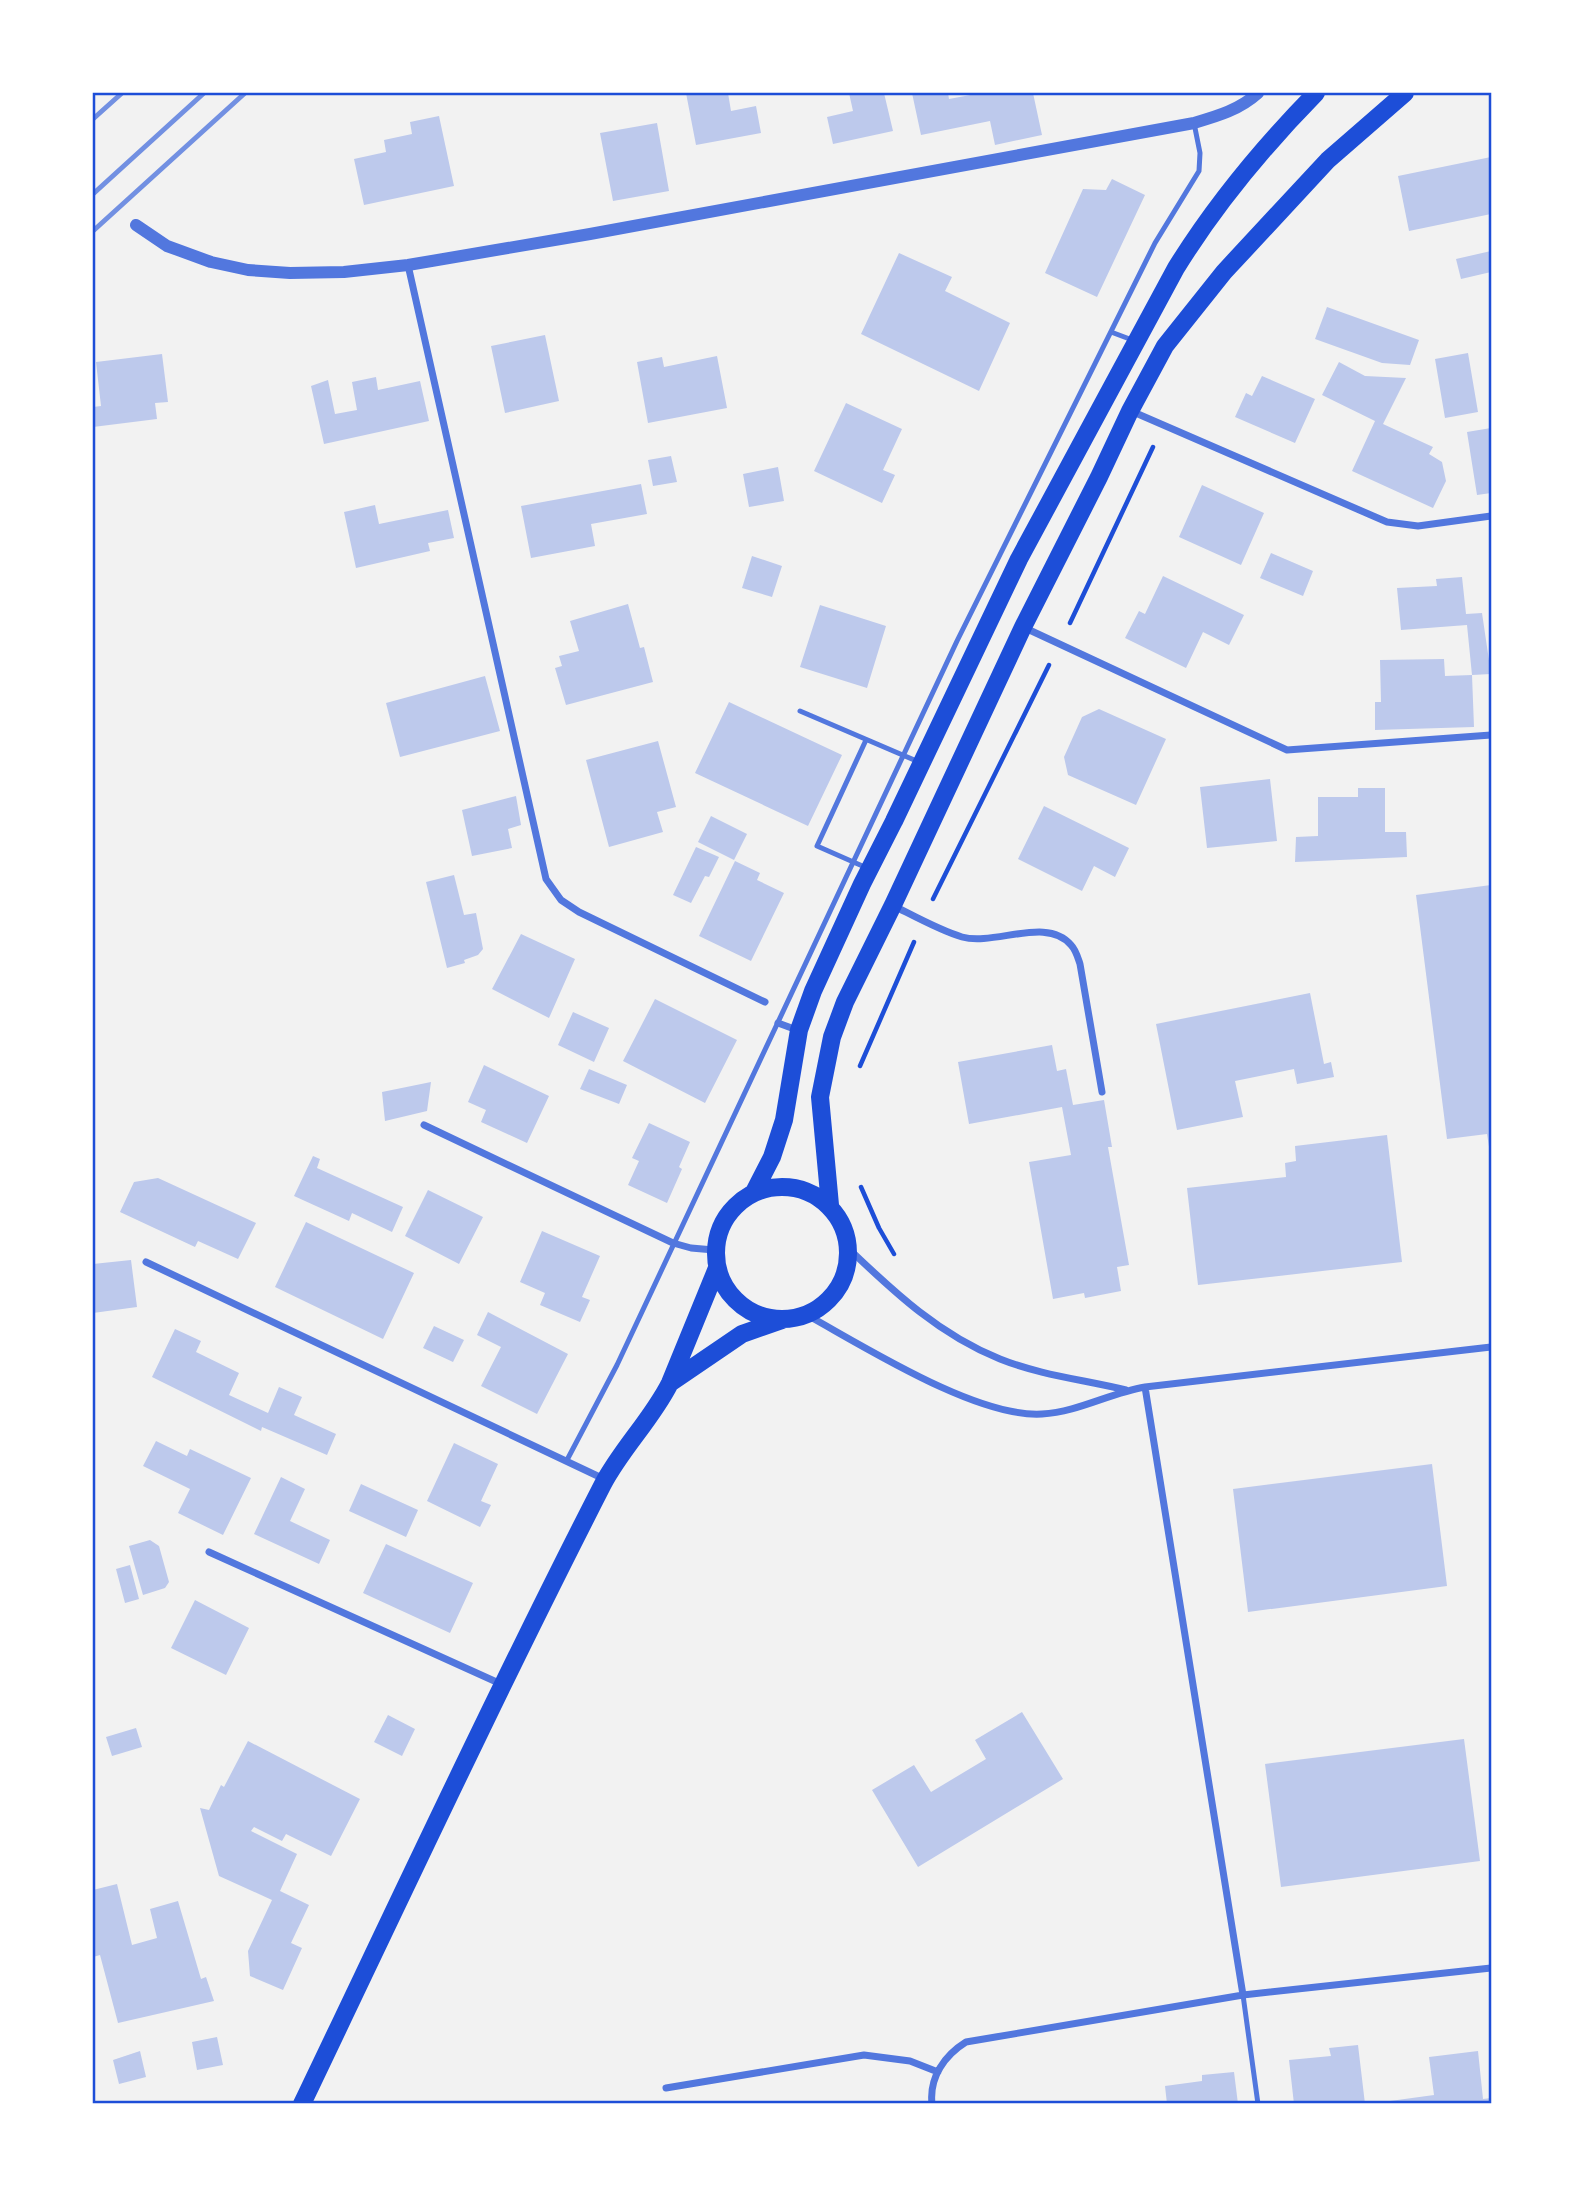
<svg xmlns="http://www.w3.org/2000/svg" width="1584" height="2197" viewBox="0 0 1584 2197" font-family="Arial,sans-serif">
  <style>
    .building { fill: #bdc9ec }
    .lines { fill: none; stroke-linecap: round; stroke-linejoin: round }
    .path { stroke: #1d4ed8; stroke-width: 4.5 }
    .service { stroke: #5277de; stroke-width: 5 }
    .minor { stroke: #5277de; stroke-width: 7 }
    .tertiary { stroke: #5277de; stroke-width: 12 }
    .primary { stroke: #1d4ed8; stroke-width: 18 }
    .rail { stroke: #7290e2; stroke-width: 5 }
    .neatline { fill: none; stroke: #1d4ed8; stroke-width: 2.5 }
  </style>
  <rect width="100%" height="100%" fill="#f2f2f2"/>
  <path class="building" d="M686,93H728L731,111L756,106L761,133L696,145Z
    M849,93H884L893,131L833,144L827,117L853,111Z
    M912,93H948L949,99L981,93H1033L1042,135L995,145L990,121L921,135Z
    M439,116L454,186L364,205L354,159L386,152L384,140L412,134L410,122Z
    M657,123L669,191L613,201L600,133Z
    M1491,157V214L1409,231L1398,176Z
    M1112,179L1145,195L1097,297L1045,273L1083,189L1106,190Z
    M1491,251V272L1461,279L1456,259Z
    M899,253L952,277L945,291L1010,323L979,391L861,334Z
    M1327,307L1419,340L1410,365L1382,363L1315,339Z
    M545,335L559,401L505,413L491,346Z
    M1468,353L1478,412L1445,418L1435,359Z
    M162,354L168,402L155,403L157,419L93,427V407L101,406L96,362Z
    M717,356L727,408L648,423L637,362L662,357L664,367Z
    M1339,362L1365,376L1406,378L1383,424L1433,447L1429,454L1442,462L1446,481L1433,508L1352,471L1375,421L1322,395Z
    M1262,376L1315,399L1295,443L1235,417L1246,393L1252,396Z
    M376,377L378,390L420,381L429,421L324,444L311,386L328,380L335,414L357,410L352,382Z
    M846,403L902,429L883,470L895,475L882,503L814,471Z
    M1491,428V493L1477,495L1467,432Z
    M671,456L677,482L653,486L648,460Z
    M778,467L784,501L749,507L743,474Z
    M641,484L647,514L591,524L595,546L531,558L521,506Z
    M1202,485L1264,513L1241,565L1179,537Z
    M375,505L379,524L448,510L454,538L428,543L430,551L356,568L344,512Z
    M1271,553L1313,571L1303,596L1260,578Z
    M752,556L782,566L772,597L742,588Z
    M1163,576L1244,615L1229,645L1203,632L1186,668L1125,638L1139,611L1145,614Z
    M1462,577L1466,614L1482,613L1491,674L1472,675L1467,625L1401,630L1397,588L1437,586L1436,579Z
    M628,604L640,648L644,647L653,682L566,705L555,668L562,666L559,656L579,651L570,621Z
    M820,605L886,626L867,688L800,667Z
    M1444,659L1445,676L1472,675L1474,727L1375,730V702H1381L1380,660Z
    M485,676L500,731L400,757L386,703Z
    M729,702L842,755L808,826L695,773Z
    M1099,709L1166,739L1136,805L1068,775L1064,757L1082,717Z
    M658,741L676,807L657,812L663,832L609,847L586,760Z
    M1270,779L1277,841L1207,848L1200,787Z
    M1358,788H1385V832H1406L1407,857L1295,862L1296,837L1318,836V797H1358Z
    M516,796L521,825L508,829L512,848L472,856L462,810Z
    M1044,806L1129,848L1115,877L1094,866L1082,891L1018,859Z
    M711,816L747,834L734,860L698,842Z
    M696,847L719,857L709,877L705,876L691,903L673,895Z
    M735,861L760,873L757,880L784,893L751,961L699,936Z
    M454,875L464,915L476,913L483,949L478,955L464,960L465,963L447,968L426,882Z
    M1491,885V1153H1490L1487,1134L1447,1139L1416,895Z
    M521,934L575,959L549,1018L492,989Z
    M1310,993L1324,1064L1331,1062L1334,1077L1297,1084L1294,1069L1235,1081L1243,1117L1177,1130L1156,1024Z
    M655,999L737,1040L705,1103L623,1061Z
    M573,1012L609,1028L594,1062L558,1045Z
    M1052,1045L1057,1071L1066,1069L1073,1105L1104,1100L1112,1147H1108L1129,1265L1117,1267L1121,1291L1085,1298L1084,1293L1053,1299L1029,1162L1071,1155L1062,1107L969,1124L958,1062Z
    M484,1065L549,1096L527,1143L481,1122L486,1110L468,1102Z
    M589,1069L627,1085L619,1104L580,1089Z
    M431,1082L427,1111L385,1121L382,1092Z
    M649,1123L690,1142L679,1167L682,1169L667,1203L628,1185L639,1161L632,1158Z
    M1387,1135L1402,1262L1198,1285L1187,1188L1286,1177L1285,1163L1296,1161L1295,1146Z
    M313,1156L320,1159L317,1168L403,1207L392,1232L352,1213L349,1221L294,1196Z
    M158,1178L256,1223L238,1259L198,1241L195,1247L120,1212L134,1182Z
    M428,1190L483,1217L459,1264L405,1236Z
    M306,1222L414,1273L383,1339L275,1287Z
    M542,1231L600,1256L582,1297L590,1300L580,1322L540,1305L545,1293L520,1282Z
    M131,1260L137,1307L93,1313V1264Z
    M488,1312L568,1354L537,1414L481,1386L501,1347L477,1335Z
    M434,1326L464,1340L453,1362L423,1348Z
    M175,1329L201,1341L196,1352L239,1373L229,1395L268,1413L279,1387L302,1397L294,1415L336,1434L327,1455L262,1427L261,1431L152,1377Z
    M156,1441L187,1456L190,1449L251,1478L223,1535L178,1513L190,1489L143,1466Z
    M454,1443L498,1464L481,1501L491,1505L480,1527L427,1501Z
    M1432,1464L1447,1586L1248,1612L1233,1489Z
    M281,1477L305,1489L290,1521L330,1540L319,1564L254,1534Z
    M361,1484L418,1510L406,1537L349,1511Z
    M150,1540L159,1546L169,1582L165,1588L143,1595L129,1546Z
    M386,1544L473,1583L450,1633L363,1593Z
    M130,1565L139,1599L125,1603L116,1569Z
    M195,1600L249,1628L226,1675L171,1648Z
    M1022,1712L1063,1779L918,1867L872,1790L914,1765L931,1792L986,1759L975,1740Z
    M388,1715L415,1729L402,1756L374,1742Z
    M136,1728L142,1747L112,1756L106,1737Z
    M1464,1739L1480,1861L1281,1887L1265,1764Z
    M248,1741L360,1799L331,1856L286,1834L282,1841L254,1827L251,1831L297,1854L280,1891L309,1905L291,1943L302,1948L283,1990L250,1976L248,1951L272,1900L219,1876L200,1808L209,1810L221,1785L224,1787Z
    M117,1884L132,1945L157,1938L150,1909L178,1901L201,1979L206,1977L214,2001L118,2023L100,1955L93,1957V1890Z
    M217,2037L223,2065L197,2070L192,2042Z
    M1358,2045L1365,2104H1294L1289,2060L1331,2056L1329,2048Z
    M140,2051L146,2077L119,2084L113,2060Z
    M1478,2051L1483,2099L1491,2098V2104H1368L1434,2095L1429,2057Z
    M1234,2072L1238,2104H1167L1165,2086L1202,2081V2075Z"/>
  <g class="lines">
    <path class="path" d="M1070,623L1153,447
      M933,899L1049,665
      M860,1066L914,942
      M861,1187L879,1228L894,1254"/>
    <path class="service" d="M1111,332L1135,341
      M800,711L919,762
      M866,740L817,846L867,868
      M567,1460L617,1365L957,641L1155,243L1199,171L1200,153L1194,123
      M1243,1995L1258,2104"/>
    <path class="minor" d="M408,265L546,879L561,900L579,912L765,1002
      M1131,411L1387,522L1418,526L1491,516
      M1023,627L1287,750L1491,735
      M894,906C914,916 941,931 962,937C995,946 1047,916 1071,945C1076,950 1078,958 1080,964L1102,1092
      M778,1023L797,1030
      M424,1125L673,1243L691,1248L714,1250
      M849,1249C895,1293 940,1335 1000,1359C1040,1375 1085,1380 1126,1390
      M146,1262L604,1479
      M807,1315C865,1347 977,1418 1042,1414C1078,1412 1110,1393 1145,1387L1491,1347
      M1145,1387L1243,1995
      M209,1552L501,1684
      M666,2088L864,2055L910,2061L938,2072
      M932,2104C929,2077 945,2055 966,2042L1243,1995L1491,1968"/>
    <path class="tertiary" d="M136,225L167,246L211,262L248,270L290,273L344,272L408,265L590,234L1194,123C1218,116 1239,110 1258,93"/>
    <path class="primary" d="M716 1253a66 66 0 1 1 132 0a66 66 0 1 1-132 0Z
      M754,1192L772,1157L784,1120L799,1030L813,991L862,884L894,821L1019,559L1176,268C1215,205 1264,146 1316,93
      M830,1205L820,1097L832,1037L845,1002L893,905L1023,627L1099,477L1130,411L1165,346L1224,272L1328,160L1405,93
      M670,1383L742,1334L782,1320
      M302,2104C401,1897 498,1689 603,1484C622,1448 652,1419 670,1383L717,1268"/>
    <path class="rail" d="M93,119L122,93
      M93,194L204,93
      M93,231L245,93"/>
  </g>
  <rect width="1584" height="2197" fill="none" stroke="#ffffff" stroke-width="189"/>
  <rect x="94" y="94" width="1396" height="2008" class="neatline"/>
</svg>
